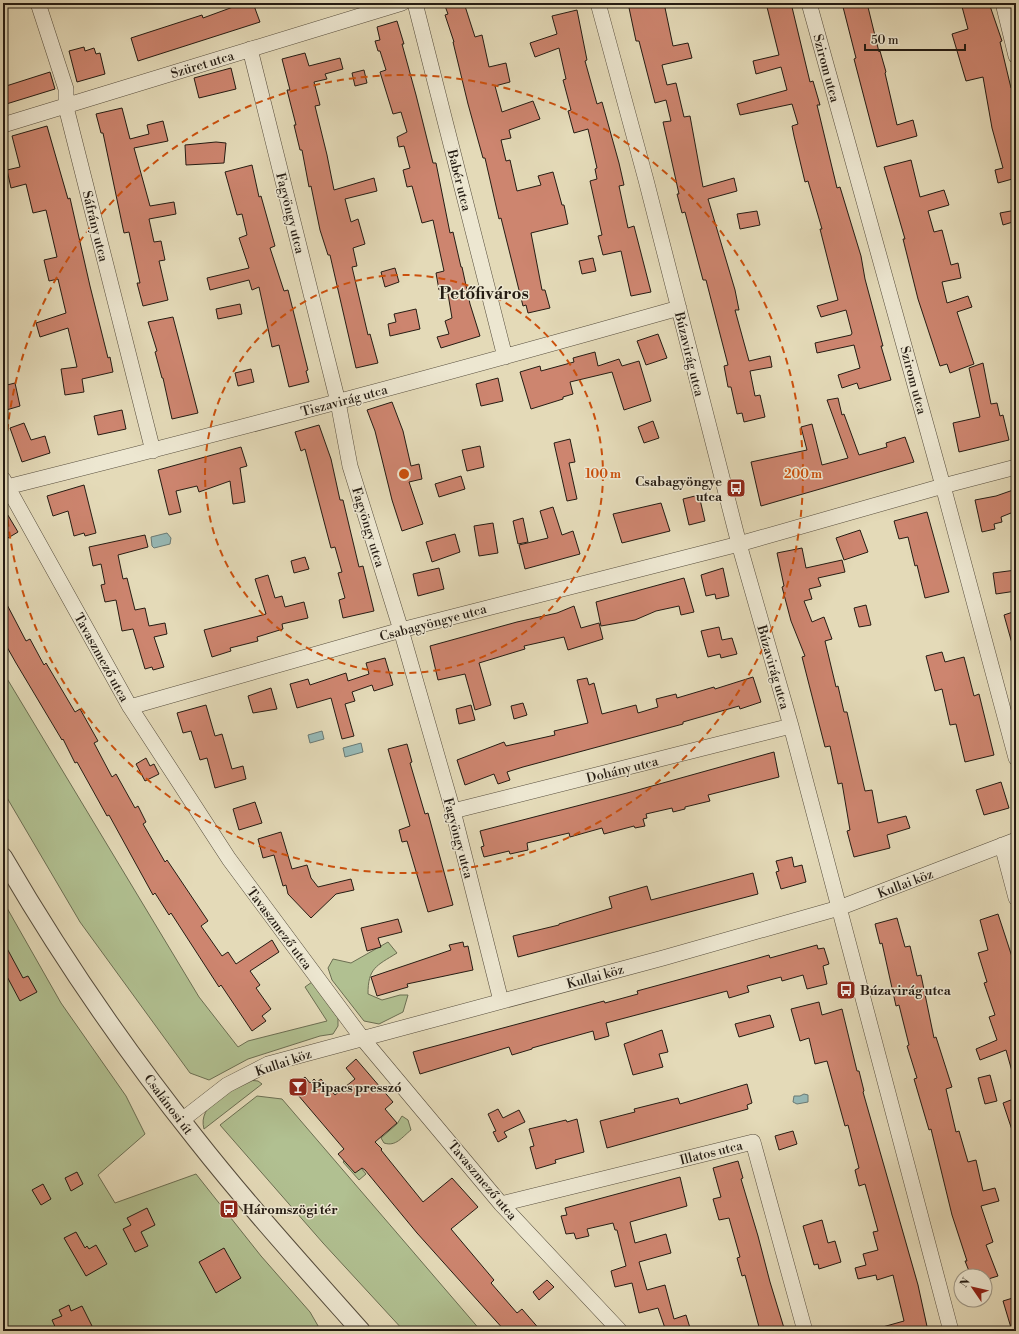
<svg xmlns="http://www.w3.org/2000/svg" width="1019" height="1334" viewBox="0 0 1019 1334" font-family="'Libre Bodoni',serif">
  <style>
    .green { fill: #b1c091; stroke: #6b6e52 }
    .water { fill: #97b9b6; stroke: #697a75 }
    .building { fill: #cd856f; stroke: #251c13 }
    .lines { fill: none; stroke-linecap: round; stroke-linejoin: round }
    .minor-casing { stroke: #554c3c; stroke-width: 16 }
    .tertiary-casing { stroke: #554c3c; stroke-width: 20 }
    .minor { stroke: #ede7d1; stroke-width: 15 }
    .tertiary { stroke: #ede7d1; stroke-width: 18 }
    .ring { fill: none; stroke: #cb500d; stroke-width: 2; stroke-dasharray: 7 5 }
    .labels { text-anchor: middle; stroke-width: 3; stroke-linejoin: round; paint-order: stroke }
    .street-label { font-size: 13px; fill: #251c13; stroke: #ede7d1 }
    .poi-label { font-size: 13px; font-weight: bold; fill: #251c13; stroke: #ede7d1; text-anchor: start }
    .district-label { font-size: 17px; font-weight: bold; fill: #251c13; stroke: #ede7d1 }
    .centre { fill: #cb500d; stroke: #ede7d1; stroke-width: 2 }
    .ring-label { font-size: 12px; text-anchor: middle; font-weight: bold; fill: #cb500d; stroke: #ede7d1; stroke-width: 3; stroke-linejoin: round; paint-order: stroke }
  </style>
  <rect width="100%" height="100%" fill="#e4dab8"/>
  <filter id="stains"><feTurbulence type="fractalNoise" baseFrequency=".005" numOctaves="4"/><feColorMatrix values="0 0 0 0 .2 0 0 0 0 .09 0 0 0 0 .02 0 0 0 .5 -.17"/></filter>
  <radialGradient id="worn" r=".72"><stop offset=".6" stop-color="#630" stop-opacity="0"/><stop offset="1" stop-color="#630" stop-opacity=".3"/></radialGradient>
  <path class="green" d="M3,672L199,997L238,1047L248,1041L327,1021L305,987L312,982L338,1018V1026L333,1034L320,1036L248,1059L209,1080L190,1073L80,922L3,791Z
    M3,901L61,1003L126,1096L145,1134L98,1175L115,1203L196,1174L261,1256L310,1312L321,1331H3Z
    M388,942L397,953C376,966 368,968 368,994L382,1000L400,995H408L403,1012L379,1024L364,1021L332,980L328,968L333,959L351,963Z
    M248,1080L258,1081L262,1084L204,1129C197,1104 231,1091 248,1080Z
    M257,1096L282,1099L481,1331H404L323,1243L220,1125Z
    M402,1116L408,1120L411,1130C402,1137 396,1147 384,1143L381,1138L397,1124Z
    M350,1155L366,1174L359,1180L343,1162Z"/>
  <path class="water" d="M167,533L171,538L170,544L154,548L152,546L151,537Z
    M322,731L324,739L310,743L308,735Z
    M361,743L363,752L345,757L343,748Z
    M804,1094L808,1095V1102L797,1104L793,1102L794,1096H800Z"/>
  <path class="building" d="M244,3H253L260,22L138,61L131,38L202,15L203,18Z
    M454,3H464L475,37L482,35L489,67L506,63L510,82L495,86L502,112L533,101L540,119L509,130L511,138L501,140L506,161L510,160L517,191L541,185L538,176L553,172L562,205H564L568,224L531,233L542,290H545L550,308L528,313L526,305L523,306L501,218L499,219L485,158H483L468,104L453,42H454L445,15L448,14L445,6Z
    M628,3H664L673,46L688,43L692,58L662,65L667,85L676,83L684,117L690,116L703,187L734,178L737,191L708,199L735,290L739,310H735L749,361L770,356L772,367L750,371L755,396L760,395L765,417L744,422L742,413L737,414L731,387H728L724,366L728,365L706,280H703L685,212L682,213L677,194H679L663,122L671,121L666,100L655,103L639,41H636Z
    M766,3H791L810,82L813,81L820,105H817L837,188L840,187L861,256L865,279L883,346H881L891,380L859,389L857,383L842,388L838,375L860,368L854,345L817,353L815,343L851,335L852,333L846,310L821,317L817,306L838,300L820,229H822L808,181L805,182L794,136L792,126L798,124L792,104L740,115L737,104L787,90L781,67L756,74L753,61L779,55Z
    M842,3H867L879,52L880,51L886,72L885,73L897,125L913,120L917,136L877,147L854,59L856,58Z
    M961,3H989L1002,41L1000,42L1011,88H1015L1016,178L998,183L995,170L1003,168L992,128L983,77L966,81L952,34L968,29Z
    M577,10L587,60L585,61L597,104L602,102L619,163L624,185L619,186L628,228L634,226L651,292L631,296L621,251L603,255L598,236L602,235L590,181L597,179L595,169L597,168L588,129L574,133L568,111L571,110L563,80L566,79L559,48L535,57L530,43L557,34L552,16Z
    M397,21L404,44H402L416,95L433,163H436L450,233L453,232L461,267H462L470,304L480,336L441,348L437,337L449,334L445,321L452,318L447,288L439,290L436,273L444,271L433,220L422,223L412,186L407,187L403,170L410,168L404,146L399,147L397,137L407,132L401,112L393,114L380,72L386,70L380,51H378L375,41L380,40L377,27Z
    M84,47L85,51L94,48L96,54L100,53L105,74L77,82L69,51Z
    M305,53L309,66L340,58L343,69L325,74L327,79L314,82L320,105L315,106L327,155L334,190L374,178L377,191L345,199L351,222L358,219L365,244L353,248L357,266L352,267L368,335L370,334L378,363L356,368L330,255H328L320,230L311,186L309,187L302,150H300L294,125H296L287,90H290L282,59Z
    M231,68L236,89L199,98L194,78Z
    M364,70L367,83L355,86L352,73Z
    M50,72L55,89L3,105V87Z
    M122,108L130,139L149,134L147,125L163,121L168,141L134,148L150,206L174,202L176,214L149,219L154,242L161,241L165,260L159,261L168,300L143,306L137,283H140L129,232L124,233L103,133H101L96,114Z
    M47,126L68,199L70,198L90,286L108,358L110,357L113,372L82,379L84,392L65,395L61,369L77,367L68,328L40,337L36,323L66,313L58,279L49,281L44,260L57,257L46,210L33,213L26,184L11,188L7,170L20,167L12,136Z
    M216,142L226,143L224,163L186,165L185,145Z
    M911,160L920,197L944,190L949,205L928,211L934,232L942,230L951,265L958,263L961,278L942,282L947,303L968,296L972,307L957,312L974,364L950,373L947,364L940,366L918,299L903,239H905L884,167Z
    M252,165L259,197L261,196L275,246L270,248L284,291L288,290L308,370L306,371L309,382L289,387L279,345L272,347L259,287L252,290L249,280L210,290L207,278L249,268L239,238L247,235L242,214L237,215L225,172Z
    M1016,210V221L1003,225L1000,213Z
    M757,211L760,225L740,229L737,214Z
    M593,258L596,271L582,274L579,261Z
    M395,268L399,282L385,287L381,272Z
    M240,304L242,314L218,319L216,309Z
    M416,309L420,329L390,336L388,324L396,322L394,314Z
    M173,317L198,413L172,419L163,378H162L155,352L157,351L148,322Z
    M658,334L667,358L646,365L637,341Z
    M595,352L598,366L619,359L622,366L639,361L651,401L624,410L612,372L570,382L573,394L563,397V399L531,409L520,372L540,366L541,371L574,362L573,358Z
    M983,363L991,404L997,403L1000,416L1003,415L1009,440L959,452L953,423L980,417L969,368Z
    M251,369L254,382L238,386L235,373Z
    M498,378L503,401L481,406L476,384Z
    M15,383L20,406L3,411V386Z
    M838,398L842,415L844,414L859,455L887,447L886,443L905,437L914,462L761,506L751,462L807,450L801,427L812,424L822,465L848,458L827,400Z
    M392,402L403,431L411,466L419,464L422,479L409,482L423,524L402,531L392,500L375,431L367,410Z
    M122,410L126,429L98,435L94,416Z
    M653,421L659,438L644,443L638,427Z
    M24,423L31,440L45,436L50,453L22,462L10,428Z
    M319,425L331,459L340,500H343L359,567L363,566L374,611L343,618L339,600L345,598L338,573L342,572L335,547L331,548L305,449L301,451L295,432Z
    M570,439L575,462L569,463L577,499L567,501L554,443Z
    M480,446L484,467L467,471L462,450Z
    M241,447L247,466L240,468L245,502L233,504L230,481L199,492L197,486L176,491L181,512L169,515L158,470Z
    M461,476L465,489L439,497L435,484Z
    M84,485L96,533L85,536L84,533L74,536L68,511L53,516L47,496Z
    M1016,489V511L1001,517L1002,522L994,524L995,529L982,532L975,500L996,496Z
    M699,495L705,521L689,525L683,499Z
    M661,503L670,531L622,543L613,514Z
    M3,507L18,532L3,541Z
    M553,507L562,535L573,531L580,554L525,569L519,545L548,538L540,511Z
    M927,512L949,592L925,598L917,565L915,566L908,537L899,539L894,521Z
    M523,518L528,542L518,544L513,521Z
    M493,523L498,553L479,556L474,526Z
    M860,530L868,552L844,560L836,538Z
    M455,534L460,552L432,562L426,542Z
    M145,535L148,547L118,555L123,579L127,578L135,610L145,608L149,626L165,623L167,634L154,637L164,667L153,670L152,667L145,669L133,629L122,631L116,600L105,602L101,585L105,584L101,564L93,566L89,547Z
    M802,548L806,568L842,560L845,572L818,578L821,586L809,589L812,599L804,601L812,622L824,617L832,639L825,641L836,687L838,686L844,712H847L865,791L872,790L878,823L906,816L910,828L887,835L890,848L854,857L847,831L850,830L842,783L838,784L830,746L825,747L802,657L805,656L791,621L782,587L784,586L777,553Z
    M305,557L309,569L294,573L291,561Z
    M439,568L444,589L418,596L413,574Z
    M723,568L729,596L716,599L715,594L706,596L701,575Z
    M1016,570V591L996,594L993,573Z
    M268,575L275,598L282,596L285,607L304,602L308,618L282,624L283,629L257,637L258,641L230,648L231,651L212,657L204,630L266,614L255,579Z
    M684,578L694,612L681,615L679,606L656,611L635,620L601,626L596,602Z
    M3,597L26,641L30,639L44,665L46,663L75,712L80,709L98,741L94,743L112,777L116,774L135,808L138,806L146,822L143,824L165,862L167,860L208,921L201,926L222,956L228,952L236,964L272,940L279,952L250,971L260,985L256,988L271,1009L262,1016L266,1021L252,1031L221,985L219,987L171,913L169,915L155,893L153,895L109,815L107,816L77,762L75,763L63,739L62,740L16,663L3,640Z
    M866,605L871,625L859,627L854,608Z
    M574,606L581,628L599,623L603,639L568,650L564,637L524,646L525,649L479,663L491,705L475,710L465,674L438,680L430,646L517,622L557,613Z
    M1016,611V647H1013L1004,615Z
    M719,627L722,640L732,638L737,654L721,658L720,654L708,657L701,631Z
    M942,652L945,662L964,657L974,696L979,694L994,755L965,762L956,724L950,725L942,689L935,691L926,656Z
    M385,658L393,685L374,691L372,685L352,692L355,701L345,704L354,736L342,739L331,698L297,708L290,684L308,679L310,685L346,673L348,681L369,674L366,663Z
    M753,677L761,702L740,709L739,706L683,722V724L523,767L507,772L510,780L498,784L494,774L465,785L457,760L504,742L506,746L555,735L554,731L588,723L577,680L587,678L589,685L594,683L602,714L636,705L638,713L658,707L656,699L676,694L677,698L714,687L715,689Z
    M271,688L277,709L253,713L248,696Z
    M523,703L527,715L514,719L511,706Z
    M206,705L215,736L222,734L232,769L243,766L246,779L215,788L207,758L200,760L191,731L183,733L177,713Z
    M471,705L475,720L459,724L456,709Z
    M407,744L412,762L410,763L425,814L428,813L453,905L428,912L407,841L402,842L399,830L410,826L388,749Z
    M774,752L779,777L708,795L710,801L685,807V809L673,812L672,808L646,814L647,818L643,819L645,826L635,828L634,826L604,834L602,828L570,837L569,833L527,843L528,850L510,854L509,851L484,857L481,847L484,846L480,831L627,793Z
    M146,758L150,766L154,764L159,774L145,781L136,764Z
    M1001,782L1009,808L984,815L976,790Z
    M255,802L262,823L239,830L233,809Z
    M281,832L292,869L307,865L311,878L318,887L351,879L354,890L336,894L311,918L288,894L286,885L283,886L274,855L263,858L258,839Z
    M792,857L794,867L802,865L806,882L781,889L776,872L779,871L776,861Z
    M753,873L758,894L518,957L513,936L559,925V924L612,908L609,897L647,886L651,900Z
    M998,914L1016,969V1075H1013L1006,1050L980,1060L976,1049L997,1040L989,1017L995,1015L984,983L987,982L978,953L988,950L980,920Z
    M897,918L905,947L910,946L917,976L921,975L934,1038L936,1037L952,1087L946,1089L956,1132L959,1131L968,1162L976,1160L983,1191L995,1188L999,1201L981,1206L993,1242L986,1245L998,1276L985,1280V1276H971L965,1261H967L952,1215L931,1129L929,1130L914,1079L917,1078L907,1046L909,1045L899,1005L896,1006L882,943L880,944L875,924Z
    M398,919L402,932L378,938L381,947L367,951L361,928Z
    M3,941L23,978L28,976L37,992L20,1001L3,969Z
    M463,942L464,947L468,946L473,970L407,984L408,987L377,996L371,977L451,950L449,945Z
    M817,945L818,949L824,948L829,964L823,966L827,984L807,989L803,975L782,981L781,977L747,986L749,992L729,998L727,991L606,1023L609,1036L595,1040L593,1031L532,1048V1049L512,1055L509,1047L420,1074L413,1052L604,1001L605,1003L638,994L637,991L755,959L769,955L770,958Z
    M819,1002L822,1015L842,1009L857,1071H859L864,1091L863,1092L918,1285L928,1331H879V1328L904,1321L893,1275L877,1280L876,1275L858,1279L855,1268L866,1265L863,1254L878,1250L873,1232L878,1231L865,1184L859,1186L855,1170L859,1168L848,1125L845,1126L827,1061L815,1064L809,1038L800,1041L791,1009Z
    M770,1015L774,1027L739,1037L735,1024Z
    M662,1030L668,1052L659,1054L663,1067L633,1075L624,1044Z
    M356,1059L393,1102L385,1109L397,1123L375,1142L382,1149L381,1150L423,1202L452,1178L470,1198L478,1207L451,1229L494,1280L491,1283L517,1313L522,1309L541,1331H505L417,1233L365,1170L362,1168L355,1173L338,1154L344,1149L292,1088L305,1077L310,1083L314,1079L317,1082L321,1079L335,1095L355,1079L346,1068Z
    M990,1075L997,1101L985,1104L978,1078Z
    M747,1084L752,1103L747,1105L748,1109L607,1148L600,1121L635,1112L634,1109L678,1098L680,1104Z
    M1016,1098V1136H1014L1003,1103Z
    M498,1109L503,1118L519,1110L525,1122L504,1132L507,1137L498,1142L493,1132L496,1131L488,1114Z
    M577,1119L584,1152L555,1160L556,1163L536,1169L530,1147L534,1146L529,1129L566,1120L567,1122Z
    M793,1131L797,1144L779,1150L775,1136Z
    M738,1161L743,1178L741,1179L758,1236L770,1282L784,1328L772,1331H762L759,1327L745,1275L742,1276L737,1258L740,1257L729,1218L719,1220L713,1199L721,1197L713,1168Z
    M77,1172L83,1184L71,1191L65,1178Z
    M680,1177L687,1206L630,1222L635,1243L666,1234L671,1253L639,1262L647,1290L665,1285L674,1319L686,1315L691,1331H666L658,1308L639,1313L632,1283L615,1287L611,1271L626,1266L617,1230H615L613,1223L587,1229L589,1236L576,1239L574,1233L566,1234L561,1216L567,1215L565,1208Z
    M43,1184L51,1199L41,1205L32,1190Z
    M147,1208L155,1225L141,1232L148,1246L135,1252L123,1229L131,1225L127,1218Z
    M822,1220L828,1243L835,1241L841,1262L819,1269L818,1264L814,1265L803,1226Z
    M76,1232L85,1248L87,1246L89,1249L96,1245L107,1264L86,1276L64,1238Z
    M224,1248L241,1278L216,1293L199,1262Z
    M547,1280L554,1287L539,1300L533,1292Z
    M1016,1297V1331H1012L1003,1301Z
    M69,1305L71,1311L82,1306L92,1326L83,1331H57L52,1320L62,1316L59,1310Z"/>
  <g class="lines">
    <g class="minor-casing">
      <path id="minor" d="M38,3L66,89V107L153,451
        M415,3L505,357
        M598,3L646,180L739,544L791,726L951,1331
        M809,3L943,486L1016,758
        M1003,3L1016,56
        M250,49L338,402L350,466L401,630L453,811L501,1001
        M3,125L402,3
        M3,479L130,707L229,859L362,1038L501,1204L620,1331
        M7,487C232,431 456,371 679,308
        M130,707L401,630L739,544L943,486L1016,467
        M453,811L791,726
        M1002,845L1016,898
        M182,1120L227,1085L268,1064L663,958L839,908L1016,840
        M501,1204L753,1142L805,1331"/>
    </g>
    <g class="tertiary-casing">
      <path id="tertiary" d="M3,857C60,955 125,1050 196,1139C248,1205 305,1268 361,1331"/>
    </g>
    <use href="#minor" class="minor"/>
    <use href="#tertiary" class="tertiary"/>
  </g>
  <g class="ring">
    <circle cx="404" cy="474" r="199"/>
    <circle cx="404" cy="474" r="399"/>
  </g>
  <defs>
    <g id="bus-square" transform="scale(1)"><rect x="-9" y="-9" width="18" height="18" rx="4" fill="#8f2418" stroke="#ede7d1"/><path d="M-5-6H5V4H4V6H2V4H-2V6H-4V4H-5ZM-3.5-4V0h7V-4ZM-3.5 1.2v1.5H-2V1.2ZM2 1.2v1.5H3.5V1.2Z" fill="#fff"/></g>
    <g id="bar-square" transform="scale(1)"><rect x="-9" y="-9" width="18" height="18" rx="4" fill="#8f2418" stroke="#ede7d1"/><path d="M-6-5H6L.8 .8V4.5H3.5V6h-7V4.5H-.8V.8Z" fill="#fff"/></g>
  </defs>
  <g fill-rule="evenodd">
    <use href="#bus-square" x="736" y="488"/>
    <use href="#bus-square" x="846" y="990"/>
    <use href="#bar-square" x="298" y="1087"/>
    <use href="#bus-square" x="229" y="1209"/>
  </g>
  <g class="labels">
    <g class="street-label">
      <text transform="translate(202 64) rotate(-17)" y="5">Szüret utca</text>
      <text transform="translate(827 68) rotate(75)" y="5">Szirom utca</text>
      <text transform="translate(460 180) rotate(76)" y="5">Babér utca</text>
      <text transform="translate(291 213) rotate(76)" y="5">Fagyöngy utca</text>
      <text transform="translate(96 226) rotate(76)" y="5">Sáfrány utca</text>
      <text transform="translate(690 354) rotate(76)" y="5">Búzavirág utca</text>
      <text transform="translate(914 380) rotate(75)" y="5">Szirom utca</text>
      <text transform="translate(344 400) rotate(-15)" y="5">Tiszavirág utca</text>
      <text transform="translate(369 527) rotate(73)" y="5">Fagyöngy utca</text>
      <text transform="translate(433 622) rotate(-15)" y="5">Csabagyöngye utca</text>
      <text transform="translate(102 657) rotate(61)" y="5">Tavaszmező utca</text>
      <text transform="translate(774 667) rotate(74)" y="5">Búzavirág utca</text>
      <text transform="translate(622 769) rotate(-14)" y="5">Dohány utca</text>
      <text transform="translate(459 838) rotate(75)" y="5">Fagyöngy utca</text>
      <text transform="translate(905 883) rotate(-21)" y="5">Kullai köz</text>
      <text transform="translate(280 928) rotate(53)" y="5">Tavaszmező utca</text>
      <text transform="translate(595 976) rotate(-15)" y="5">Kullai köz</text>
      <text transform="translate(283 1062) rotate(-19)" y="5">Kullai köz</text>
      <text transform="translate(169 1104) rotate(53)" y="5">Csalánosi út</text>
      <text transform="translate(711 1152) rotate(-14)" y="5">Illatos utca</text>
      <text transform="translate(483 1180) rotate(50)" y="5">Tavaszmező utca</text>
    </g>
    <g class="poi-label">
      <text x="722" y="486" text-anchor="end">Csabagyöngye<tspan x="722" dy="15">utca</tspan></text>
      <text x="860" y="995">Búzavirág utca</text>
      <text x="312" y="1092">Pipacs presszó</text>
      <text x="243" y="1214">Háromszögi tér</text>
    </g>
    <g class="district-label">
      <text x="484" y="299">Petőfiváros</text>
    </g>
  </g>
  <circle cx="404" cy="474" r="6" class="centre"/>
  <g class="ring-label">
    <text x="603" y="478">100 m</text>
    <text x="803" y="478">200 m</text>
  </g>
  <rect width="1019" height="1334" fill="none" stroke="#e4dab8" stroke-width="16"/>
  <rect x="4" y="4" width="1011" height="1326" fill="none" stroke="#251c13" stroke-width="2"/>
  <rect x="8" y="8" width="1003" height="1318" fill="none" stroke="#251c13"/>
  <g transform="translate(973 1288) rotate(304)"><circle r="19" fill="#ede7d1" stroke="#9d9685"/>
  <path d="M0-3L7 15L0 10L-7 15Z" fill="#8f2418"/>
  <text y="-6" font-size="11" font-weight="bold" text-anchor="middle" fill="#251c13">N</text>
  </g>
  <path d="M865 44v6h100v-6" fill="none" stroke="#251c13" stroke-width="2"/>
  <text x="871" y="44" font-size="12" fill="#251c13" stroke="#ede7d1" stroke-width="3" paint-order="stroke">50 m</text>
  <rect width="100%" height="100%" filter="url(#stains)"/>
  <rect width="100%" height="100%" fill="url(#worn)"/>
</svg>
